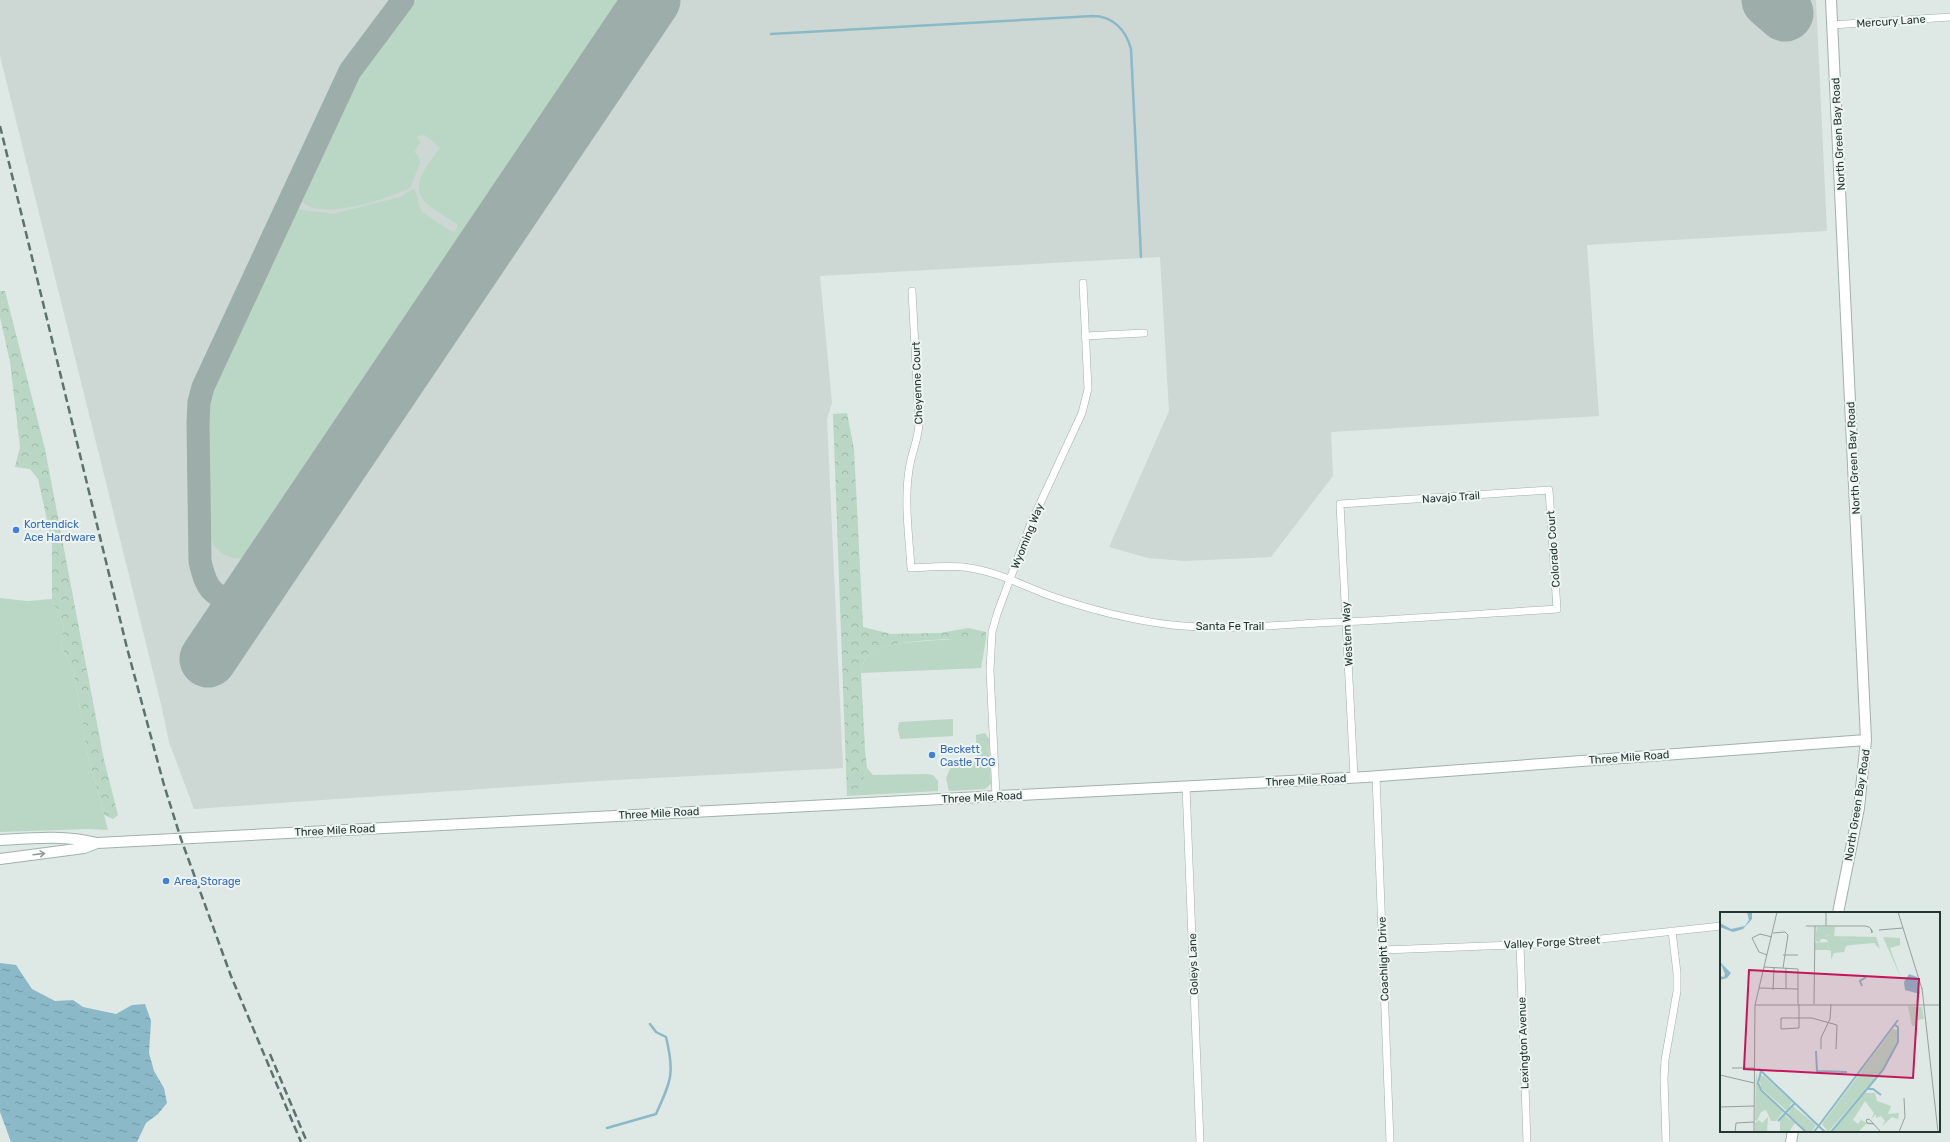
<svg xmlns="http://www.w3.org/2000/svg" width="1950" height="1142" viewBox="0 0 1950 1142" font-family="Rubik,sans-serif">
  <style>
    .built { fill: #cdd7d4 }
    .green { fill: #b9d7c4 }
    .forest { fill: url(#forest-crowns) }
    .water { fill: url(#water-ripples) }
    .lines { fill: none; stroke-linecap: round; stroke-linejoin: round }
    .stream { stroke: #8cb9c8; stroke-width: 2.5 }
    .taxiway { stroke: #9dada9; stroke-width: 23 }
    .runway { stroke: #9dada9; stroke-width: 57 }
    .street-casing { stroke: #a2afab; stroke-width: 8 }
    .secondary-casing { stroke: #9fb2ad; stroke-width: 12 }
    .street { stroke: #fff; stroke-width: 7 }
    .secondary { stroke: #fff; stroke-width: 10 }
    .rail { stroke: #5c726e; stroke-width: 2.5; stroke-dasharray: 8 4; stroke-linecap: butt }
    .oneway { stroke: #909a98 }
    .shop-dot { fill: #3f7fe0; stroke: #eef5f2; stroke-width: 1.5 }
    .labels { text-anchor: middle; stroke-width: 4; stroke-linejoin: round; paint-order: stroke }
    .street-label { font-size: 11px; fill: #223632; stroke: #eef5f2 }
    .shop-label { font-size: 11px; fill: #366cbe; stroke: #eef5f2; text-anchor: start }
    .inset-river { fill: none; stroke: #8cb9c8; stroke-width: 2 }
    .inset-road { fill: none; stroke: #93a19d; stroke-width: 1 }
    .view { fill: #c2185b; fill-opacity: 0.15; stroke: #c2185b; stroke-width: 2 }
    .inset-edge { fill: none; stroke: #223632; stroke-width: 2 }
  </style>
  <defs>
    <pattern id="forest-crowns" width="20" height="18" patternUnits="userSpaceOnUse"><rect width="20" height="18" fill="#b9d7c4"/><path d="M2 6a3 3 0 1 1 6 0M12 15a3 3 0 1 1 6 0" fill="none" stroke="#9fb9a9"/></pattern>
    <pattern id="water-ripples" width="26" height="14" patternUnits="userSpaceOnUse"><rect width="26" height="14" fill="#8cb9c8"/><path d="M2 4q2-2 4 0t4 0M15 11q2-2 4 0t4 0" fill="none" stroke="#7297a3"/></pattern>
  </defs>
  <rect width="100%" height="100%" fill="#dee8e4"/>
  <path class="built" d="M0,0H1816L1827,231L1587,245L1599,416L1331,432L1333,476L1271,557L1185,561L1148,558L1109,547L1169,411L1160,257L820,276L832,403L827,419L843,768L598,781L194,809L169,742L161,704L0,56Z"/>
  <path class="green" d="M417,0H630L260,550C241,565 219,559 210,537L207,421L210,400L220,371L296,209L333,214L400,197L414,189C419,198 418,206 422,212L454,233L458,225C450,219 441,214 432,208C405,188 426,168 440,148L425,135L417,136L420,142L414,152L418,155L420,163L410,188C388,198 319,223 301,200L359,77Z
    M0,598L27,601L52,599L64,627L61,645L74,673L87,752L108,830L89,829L0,832Z
    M955,639H986L981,668L861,673C862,666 864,659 870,653C883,641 935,641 955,639Z
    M953,719V736L900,739L898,729L899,722Z
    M985,733L989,739L991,784L985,789L949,791L946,778L952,764L977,762L976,735Z
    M867,768L873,775L927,774L933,775L938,781V791L847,796L861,786Z"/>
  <path class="forest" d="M0,291H5L45,449L104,760L118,815L113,819L104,815L87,752L74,673L61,645L64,627L52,599V544L44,506L38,479L30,469L15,467L20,447L10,362L0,317Z
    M847,413L854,449L863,627L891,634L940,633L968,628L986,632V639C962,639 886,638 869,654C864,659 862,666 861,673L865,750L867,768L861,786L847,796L833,414Z"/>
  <path class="water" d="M0,963L16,965L32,989L55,1001L73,1000L83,1007L116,1014L132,1005L145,1004L151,1021L149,1053L154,1071L164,1088L167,1103L158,1114L146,1123L137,1142H11L0,1112Z"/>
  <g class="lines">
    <path class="stream" d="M771,34L1093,16C1113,16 1126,30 1131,49L1141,257
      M607,1128L656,1114C671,1081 675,1074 666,1037L656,1032L650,1024"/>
    <path class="taxiway" d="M247,602C215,598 207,594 200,561L198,423L199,402L203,387L350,71L403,0"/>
    <path class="runway" d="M1770,0L1785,13
      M208,659L652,0"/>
    <g class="street-casing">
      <path id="street" d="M1832,25L1950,17
        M912,291L919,422C919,439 911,453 909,470C904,502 909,536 911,568C931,567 951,565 970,568C997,572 1022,585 1048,595C1088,609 1130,620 1172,625C1220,630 1269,626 1317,623C1397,620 1477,614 1557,609L1549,490L1340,504L1354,777
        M1085,336L1144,333
        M1376,776L1390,1142
        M1186,786L1200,1142
        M996,796L990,670L992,632L997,614L1031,523L1082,413L1088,389L1083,283
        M1520,944L1527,1142
        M1383,950L1564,943L1721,926
        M1666,1142L1664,1079L1665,1060L1677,991V973L1672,931"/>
    </g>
    <g class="secondary-casing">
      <path id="secondary" d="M1831,0L1866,740L1859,808L1838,913
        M0,840C33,838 65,835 97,843L1366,777L1866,740
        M0,859L84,848L97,843
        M1791,1142L1793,1131"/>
    </g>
    <use href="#street" class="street"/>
    <use href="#secondary" class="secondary"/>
    <path class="rail" d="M0,126L127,648L164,785L181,839L231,976L301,1142
      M270,1054L307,1142"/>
  </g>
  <defs><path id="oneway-shaft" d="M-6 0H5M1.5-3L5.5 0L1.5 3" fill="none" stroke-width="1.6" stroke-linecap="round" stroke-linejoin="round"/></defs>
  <use class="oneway" href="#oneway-shaft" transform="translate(39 854) rotate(-7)"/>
  <g class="shop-dot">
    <circle cx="16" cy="530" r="4"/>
    <circle cx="932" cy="755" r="4"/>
    <circle cx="166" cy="881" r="4"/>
  </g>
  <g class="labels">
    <g class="street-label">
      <text transform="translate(1891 21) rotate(-4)" y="4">Mercury Lane</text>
      <text transform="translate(1838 134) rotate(-93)" y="4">North Green Bay Road</text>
      <text transform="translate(917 383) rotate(-92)" y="4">Cheyenne Court</text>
      <text transform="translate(1853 458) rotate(-93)" y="4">North Green Bay Road</text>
      <text transform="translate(1451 497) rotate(-4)" y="4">Navajo Trail</text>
      <text transform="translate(1027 536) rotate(-68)" y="4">Wyoming Way</text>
      <text transform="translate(1553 549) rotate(-94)" y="4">Colorado Court</text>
      <text x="1230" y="630">Santa Fe Trail</text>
      <text transform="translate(1347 634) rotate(-93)" y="4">Western Way</text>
      <text transform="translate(1629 757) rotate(-4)" y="4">Three Mile Road</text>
      <text transform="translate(1306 780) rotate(-3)" y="4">Three Mile Road</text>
      <text transform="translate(982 797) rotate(-3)" y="4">Three Mile Road</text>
      <text transform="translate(1857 805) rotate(-81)" y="4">North Green Bay Road</text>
      <text transform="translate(659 813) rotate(-3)" y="4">Three Mile Road</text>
      <text transform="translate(335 830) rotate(-3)" y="4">Three Mile Road</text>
      <text transform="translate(1552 942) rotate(-3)" y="4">Valley Forge Street</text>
      <text transform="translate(1383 959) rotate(-92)" y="4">Coachlight Drive</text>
      <text transform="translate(1193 964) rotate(-92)" y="4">Goleys Lane</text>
      <text transform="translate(1523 1043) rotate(-92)" y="4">Lexington Avenue</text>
    </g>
    <g class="shop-label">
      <text x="24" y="528">Kortendick<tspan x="24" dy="13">Ace Hardware</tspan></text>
      <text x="940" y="753">Beckett<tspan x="940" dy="13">Castle TCG</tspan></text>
      <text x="174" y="885">Area Storage</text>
    </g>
  </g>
  <g transform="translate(1720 912)">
    <rect width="220" height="220" fill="#dee8e4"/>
    <path d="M97,15H115L114,25L96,21ZM109,30L108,38H95V31ZM188,94L202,95L204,107L197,108V114H192ZM173,117L178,119L177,130L163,158L108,220L102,212ZM36,160L39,176L63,200L56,209H51L46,198L41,200L37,209L35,208ZM39,163L44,164L72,190L67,199L41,176ZM145,181H155L157,189L171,194L168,202L179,201L178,207L172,205L162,214L165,209L161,204L156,206V202L151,207L154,201L145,189L133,208L138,212L141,208L151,213L146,212L138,220H112ZM73,194L96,213L92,220H87L68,202ZM64,203L75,211L69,220H60V209ZM48,205L47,220H35V211L39,208L42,211Z" fill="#b9d7c4"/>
    <path d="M99,20L106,21L107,24L156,25L160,37L154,31L131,33L126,34L124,40L114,41L111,48V39L108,38L109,31L106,27H101L99,31L96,29V21ZM163,25L180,26V33L170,36L181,66Z" fill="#b9d7c4"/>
    <path d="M27,0H32V7L23,17L13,20L0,15V11L11,17L25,14L29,8ZM0,50L11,61L7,66L0,68V64L4,65L5,62ZM189,62L197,65L200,82L185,78L184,70Z" fill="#8cb9c8"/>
    <path class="inset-river" d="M142,74L140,69L146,65M96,139L97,159L127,160M39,157L105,220M41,159L38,171L41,178L86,220M148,177H153L161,183M58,209L75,191M94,220L178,108M111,220L163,158L178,130V115L175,113"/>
    <path class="inset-road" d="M178,0L202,77M86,14H145L149,15L152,18V21L151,17M106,14V0M159,18L183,16M53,21L65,20L68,23L63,56M47,43L39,40L32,26L40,22L52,25M63,43H78M44,55L78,57V92M39,76L78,77M202,76L218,220M66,77V56M53,78L54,56M79,92V116L61,117V106H92L117,113L116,137M94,92L95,14M35,93H220M101,137V126L110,107L111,92M12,156H34M0,163L34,171M0,195L34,194M154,212L147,211L146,208L149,207L161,220M15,220L16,211L34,210M34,220L35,93L57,0M179,220L185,205L184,186"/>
    <path class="view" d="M29,58L199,67L193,166L24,157Z"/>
    <rect width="220" height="220" class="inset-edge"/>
  </g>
</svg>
